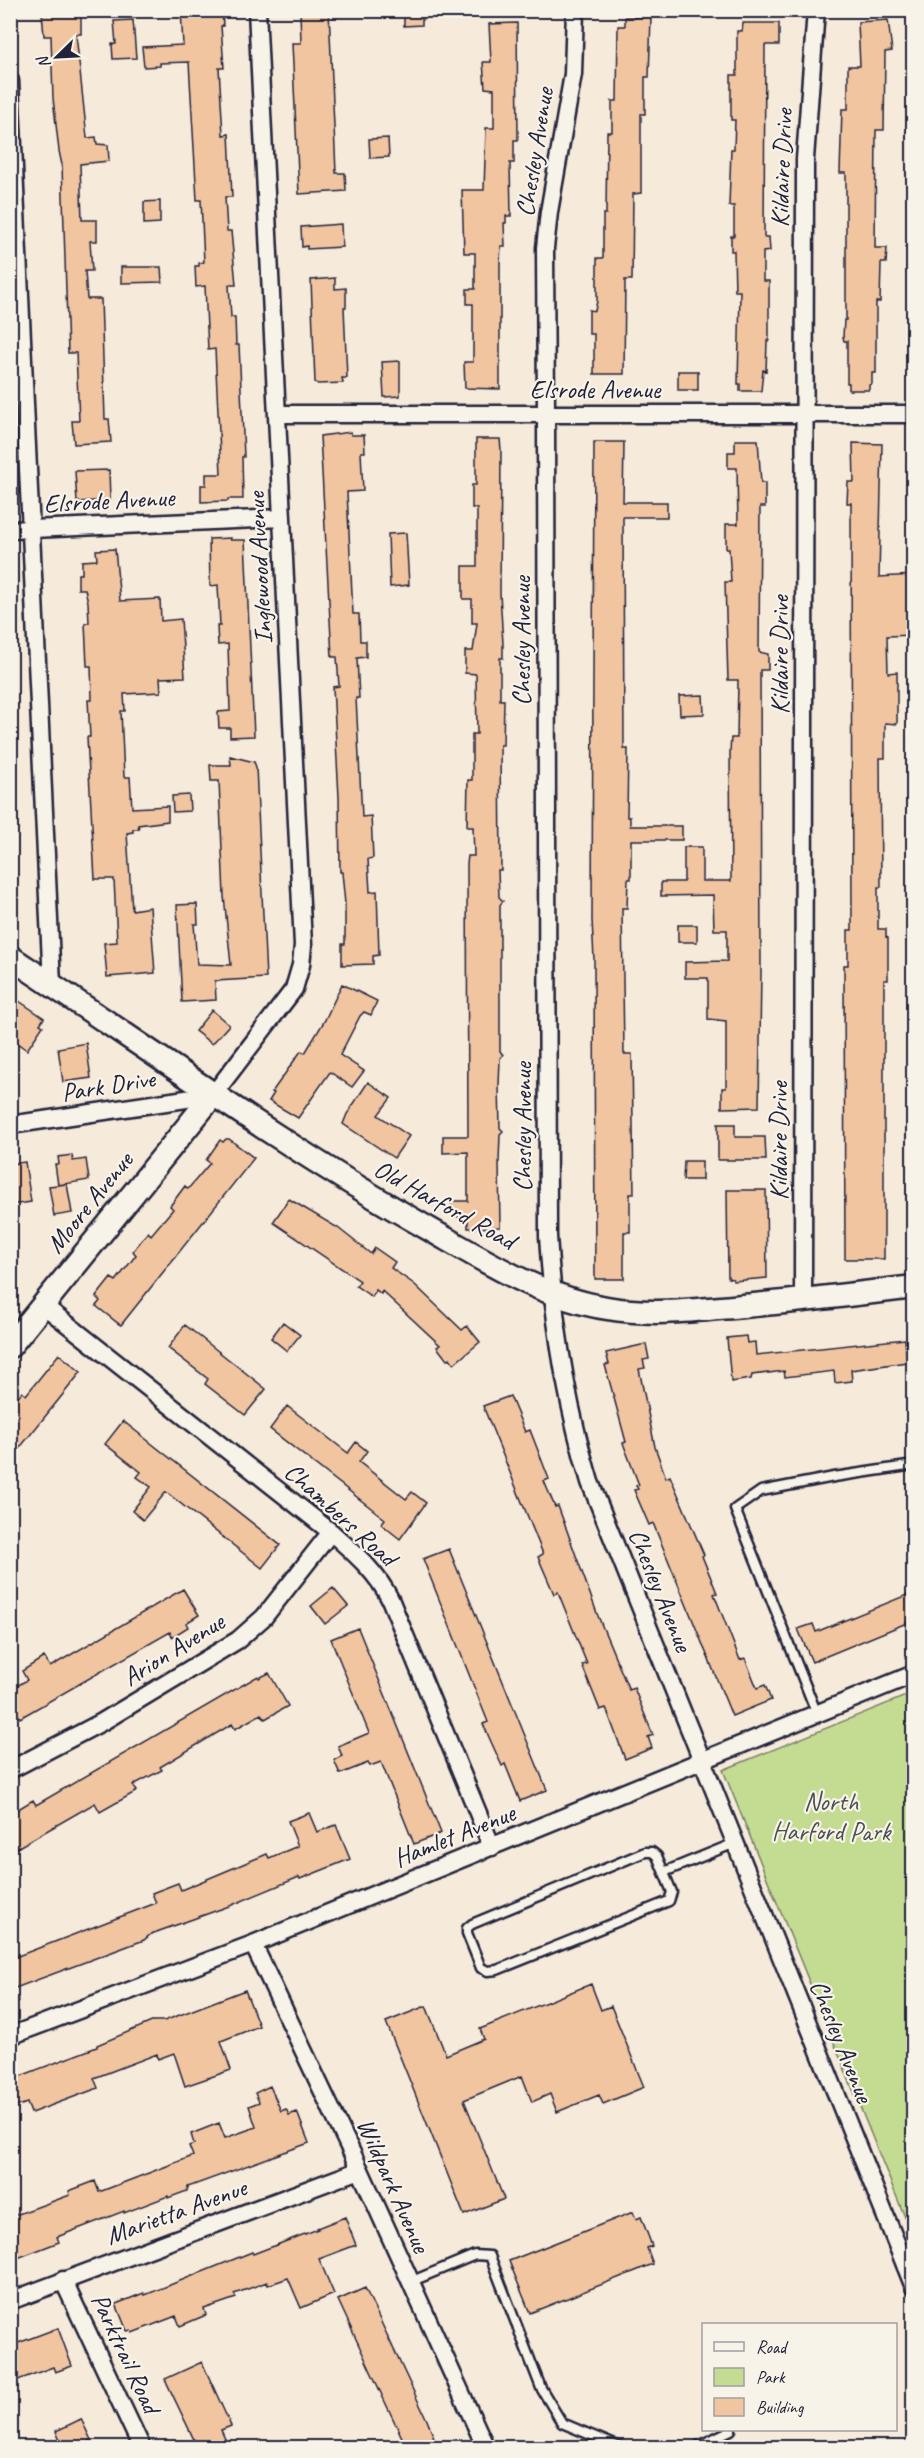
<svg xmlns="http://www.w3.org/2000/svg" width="924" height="2458" viewBox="0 0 924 2458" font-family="Caveat,sans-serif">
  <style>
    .green { fill: #c4dc92; stroke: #737f66; stroke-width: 1.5 }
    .building { fill: #f2c5a1; stroke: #22223b; stroke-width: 1.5 }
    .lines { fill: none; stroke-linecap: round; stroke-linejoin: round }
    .lane-casing { stroke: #22223b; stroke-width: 13 }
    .street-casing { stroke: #22223b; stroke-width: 21 }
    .secondary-casing { stroke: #22223b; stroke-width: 27 }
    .lane { stroke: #f7f3e8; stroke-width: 8 }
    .street { stroke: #f7f3e8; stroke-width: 16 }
    .secondary { stroke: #f7f3e8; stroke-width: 22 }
    .labels { text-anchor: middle; stroke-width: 4.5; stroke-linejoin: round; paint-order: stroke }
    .street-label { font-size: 26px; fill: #22223b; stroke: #f7f3e8 }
    .park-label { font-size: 26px; fill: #4a5051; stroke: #f7f3e8 }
  </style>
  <rect width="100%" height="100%" fill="#f6eada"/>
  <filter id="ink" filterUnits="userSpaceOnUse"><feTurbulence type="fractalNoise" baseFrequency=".0167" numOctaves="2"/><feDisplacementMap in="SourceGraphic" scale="12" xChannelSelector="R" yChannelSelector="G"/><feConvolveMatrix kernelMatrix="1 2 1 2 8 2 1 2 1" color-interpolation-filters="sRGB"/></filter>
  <g filter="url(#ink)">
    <path class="green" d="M913,1693V2237L723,1770Z"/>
    <path class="building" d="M181,10H222L223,26H221L224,68H219L223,135L229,134L232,197H225L227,231H231L236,285H229L231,317H235L236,345H239L244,457H242L243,499H228V501L201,502V485H206V474H221L215,349L208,350L205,286L196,287L195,266H199V263L204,262L201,200H197L189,62L160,63V66L144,67L142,47L183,45Z
      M300,10H329L336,173H345L346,191L299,194L292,43H301Z
      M404,10H422V25L404,26Z
      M74,11L81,12V34H76L87,138L96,137L97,144L108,145L109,161L80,164L82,220H97V241H90L92,271H85L87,299H101L105,419H109L111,442L74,444L72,421H79L76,353H68L62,165L59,151L53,98L51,36H44L42,13Z
      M625,17H651L649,77H645V114H641V193L633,194L632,280H625L624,374H594V334H589V310L595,311L597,301V258H603V214H606L607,132H612V101H617L618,26H625Z
      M133,20L136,58L113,59L112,44H116L114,21Z
      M888,20L892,51L885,52L884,130H876L875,248H887L886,263H881L880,302H876V373H872V384L869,385V390H849V383H847V341H844L843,337L844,320H846V173H840L842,109H848V66H860L858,22Z
      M517,23L518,140H514V163H510L511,216H506V223H504L505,246H501L500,263V389L465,388L464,362H473V304H467V289H475V253H464L462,190H484L486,128H494V89L485,88L483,62H491L489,24Z
      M743,23H779V45H765L764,237H769L770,251L763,252V281H769V341H767L766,371L763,370L761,391H740V384H738L740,291H735L734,251H731V236H734V206H729L731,149H734L735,120H731V75H737V31H742Z
      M388,138L389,157L370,158L369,139Z
      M160,201V223L144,224V202Z
      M341,224L342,247L307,249V246L302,247L301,227Z
      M121,267H161L162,282L121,283Z
      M335,278V289L346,288V307H344L347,378H342L343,383L318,384L315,382L311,280Z
      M400,361V396L384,397L382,362Z
      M678,371H698V390H678Z
      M351,432V435H364L365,452H361L363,491L347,492L353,614H359L360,641H366V657L357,658L359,698H356L362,817L371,816L373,858L368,859L370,892L377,891L379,955L373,956V964L342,965V944H345V904L342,872H340L339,797L333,687L339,686L337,657H332L322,472L320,436Z
      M476,439H500L501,450L500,593L503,644V658H500V700H504L503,745H500L501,870H498L499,897L503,901L500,905V1051L503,1055L500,1058L499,1086L500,1128L503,1131L500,1134L499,1162L500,1227L468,1228V1217H458L451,1212V1201H468V1152L443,1153V1136H468L467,864L468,856H474L473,827H467L468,780H472V734H477L476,674L465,673V651H473L477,623H472V599H463V566H477V508H472V485H476Z
      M735,440H758L761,483H765V507H760L759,652L768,654V670H760L761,973L759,1107L722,1108V1088H726V1021L708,1019V978H685V962L727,961V930H714L713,895L661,896V882H684V847H702V881H731L730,751L731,738H737L738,680H728L725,582H731L729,549H726V524H738L737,468H728V452H735Z
      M594,442H624L623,502H667V517H623L624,749H628L627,817H630V826H682V840H631V879H628L627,908H622L624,1054H632L634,1194H630V1232H624V1279H595L594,959L592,920Z
      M853,443L882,444L879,577L914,575V635L887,636L888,673L897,672V724L885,723V758H880L881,887H878V929H886V937L888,938V980H884V1259H845L844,965H848V930H852L851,503H847L848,482H854Z
      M109,470L110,500L77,502L75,471Z
      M406,533L409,585L390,587L388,534Z
      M231,538L230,540H245L254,736L230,737V728H219L218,712L230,711L228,644L218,645L217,626H220L218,585L210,586L209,539Z
      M115,549L120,601L160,599L161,621L181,619L185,677L160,678L161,692L124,694L125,711H121L124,777H130L132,808L168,806V821L138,825L139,829H133V832L127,833L132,910L150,907L155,973L107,977L104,943L117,942L114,879H95L87,737H90L88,700H92L91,666H87L85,623H89L88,602L85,589H78V574H82V561L97,560L96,550Z
      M703,695L704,714L680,715L679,696Z
      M230,756L254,762L256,767L266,978L215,981L216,1000L182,1002L177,905L197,904L198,924H194L197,964L231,965L224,896L219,781H211L210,765H231Z
      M189,795L190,811L173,812L172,796Z
      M678,925H697V942H678Z
      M342,984L377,1001L371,1015L364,1012L360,1016L340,1055L364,1071L352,1087L330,1072L298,1118L269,1101L274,1093L272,1092L301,1051L305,1053L325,1020Z
      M19,1001L44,1018L40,1024L43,1026L27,1050L10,1038V1014Z
      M212,1010L229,1025L212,1044L195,1031Z
      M86,1043L91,1078L63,1082L58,1048Z
      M368,1082L391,1098L378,1115L409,1136L394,1158L343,1124L347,1114Z
      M718,1124H735V1137H765L766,1160H718Z
      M226,1139H229L254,1158L121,1325L119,1324L96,1306L100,1301L96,1297L111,1278L116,1281L136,1255L133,1251L148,1232L151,1235L173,1209L170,1206L185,1186L188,1189L210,1163L206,1160L220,1140L223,1142Z
      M72,1155L73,1161L86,1159L89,1180L58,1185L55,1164H59L58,1157Z
      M684,1161H702V1180H683Z
      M25,1162L31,1202L10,1205V1164Z
      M67,1184L72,1213L54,1216L49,1186Z
      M727,1190H766L767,1278L733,1281V1279L728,1278Z
      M289,1199L338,1228L371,1254L375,1248L395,1262L391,1268L414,1284L462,1330L467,1326L480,1342L454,1364L450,1358L447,1360L437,1347L440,1345L382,1291L381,1294L376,1290L372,1297L356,1286L360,1281L273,1222Z
      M283,1322L300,1335L287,1351L271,1338Z
      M185,1325L266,1389L245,1415L205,1384L208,1379L168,1348Z
      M746,1336L747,1343L755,1342L756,1355L905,1339L907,1362L851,1370L852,1381L835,1383L834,1371L785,1377L784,1371L752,1375L751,1379L731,1382L727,1338Z
      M646,1344L649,1359L643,1360L645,1368L639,1369L655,1447L666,1478L670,1476L704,1555L702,1556L717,1593L714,1594L740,1660L745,1658L757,1688L765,1685L771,1700L732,1716L653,1523L649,1525L634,1490L638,1489L636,1486L639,1485L623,1443L626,1442L605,1365L609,1364L606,1353Z
      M59,1354L81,1372L10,1460V1405L22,1392L26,1395Z
      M510,1396L525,1432L530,1430L549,1479L544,1481L555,1507L558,1506L598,1616L629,1690L634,1688L653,1735L648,1737L652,1748L625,1759L606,1708L600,1710L582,1665L587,1664L558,1592L554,1594L538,1557L543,1554L483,1406Z
      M287,1406L348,1453L356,1442L367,1451L359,1462L406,1499L412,1492L426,1503L400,1539L381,1524L385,1519L270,1429Z
      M123,1421L280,1545L262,1568L166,1492L143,1520L132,1511L151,1487L137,1477L141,1472L105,1444Z
      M449,1549L547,1790L520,1801L505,1764L502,1766L483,1724L488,1722L423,1559Z
      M333,1588L348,1606L325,1624L311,1606Z
      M183,1589L199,1615L186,1623L188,1627L172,1637L170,1632L20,1718L10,1702V1690L27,1680L22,1671L44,1657L50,1667Z
      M914,1592V1620L812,1662L798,1629L813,1624L816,1632Z
      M358,1628L441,1833L414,1844L381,1762L370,1766L368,1763L340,1774L334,1760L342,1756L338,1746L369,1733L331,1639Z
      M269,1673L288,1706L265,1719L261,1714L235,1729L232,1724L160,1767L162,1770L133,1785L137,1791L100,1812L95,1803L10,1852V1814L33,1800L36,1805L258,1676L259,1678Z
      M309,1813L317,1832L336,1825L350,1859L300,1879L299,1877L232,1905L151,1934L144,1940L10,1990V1959L156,1903L152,1893L178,1883L181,1890L267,1854L269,1858L298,1846L288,1821Z
      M591,1984L601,2010L611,2006L644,2087L603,2104L599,2095L557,2112L550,2094L532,2102L522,2076L464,2100L504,2199L464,2215L386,2022L426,2006L446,2055L484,2039L480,2029Z
      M245,1990L259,2026L221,2041L231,2070L185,2086L174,2053L158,2059L157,2054L94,2078L98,2088L31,2113L27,2103L10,2109V2080L97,2047V2045L154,2021H164Z
      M270,2086L281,2111L286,2109L289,2115L297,2112L309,2143L188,2187L187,2191L168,2198V2196L124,2213V2211L57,2237L59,2242L10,2261V2217L70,2195L69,2191L95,2181L99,2192L193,2156L189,2146L194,2144L191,2134L219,2123L225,2138L256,2127L249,2106L259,2102L255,2093Z
      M633,2212L636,2219L641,2217L652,2246L647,2248L653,2264L530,2313L509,2261Z
      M345,2217L356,2245L319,2259L334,2294L301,2308L288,2278L268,2285L267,2282L234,2294L236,2298L204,2309L206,2315L180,2326L176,2316L132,2333L131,2330L127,2331L116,2304L144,2293L145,2295L252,2252L253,2254L318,2229L317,2228Z
      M365,2288L427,2420L438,2448H407L386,2404L338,2300Z
      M58,2328L72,2366L55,2372L53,2367L10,2383V2346Z
      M202,2362L231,2426L221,2430L229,2448H198L165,2379Z
      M81,2419L91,2440L75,2448H63L56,2431Z"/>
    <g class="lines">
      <g class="lane-casing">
        <path id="lane" d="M817,1714L735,1509L761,1491L834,1477L914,1465
          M645,1852H652L657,1856L672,1892L669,1901L497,1970L488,1971L481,1968L467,1933V1928L472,1924Z
          M664,1872L735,1843
          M410,2282L475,2255L490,2256L541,2388L562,2423L622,2448
          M694,2448L731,2430"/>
      </g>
      <g class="street-casing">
        <path id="street" d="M575,10L573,74L549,212L545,248L546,414L548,1236C553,1318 566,1403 590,1482L914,2287
          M10,81L52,984
          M277,414H914
          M10,530L282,518
          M10,1125L213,1095L294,989L301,965L303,945L257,10
          M803,1300L805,159L816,10
          M43,1305L331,1532C354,1553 376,1571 390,1599L492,1847
          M10,1770L102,1722L238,1640L264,1617L331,1532
          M253,1944L360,2170L486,2448
          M10,2036L253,1944L914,1674
          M63,2280L142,2448
          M10,2301L360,2170"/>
      </g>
      <g class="secondary-casing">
        <path id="secondary" d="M10,957C149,1049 284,1147 429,1229C485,1261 543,1298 607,1308C653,1316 697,1310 743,1306C800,1301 857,1294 914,1287
          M10,1346L213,1095"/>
      </g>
      <use href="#lane" class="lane"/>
      <use href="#street" class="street"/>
      <use href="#secondary" class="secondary"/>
    </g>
  </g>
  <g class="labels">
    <g class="street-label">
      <text transform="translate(534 152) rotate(-81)" y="9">Chesley Avenue</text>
      <text transform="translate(781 168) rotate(-88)" y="9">Kildaire Drive</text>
      <text x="595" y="398">Elsrode Avenue</text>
      <text transform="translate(109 500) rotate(-3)" y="9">Elsrode Avenue</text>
      <text transform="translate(259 568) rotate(-93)" y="9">Inglewood Avenue</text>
      <text transform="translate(521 641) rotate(-90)" y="9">Chesley Avenue</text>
      <text transform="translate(779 655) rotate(-90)" y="9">Kildaire Drive</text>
      <text transform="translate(108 1085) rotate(-9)" y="9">Park Drive</text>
      <text transform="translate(522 1127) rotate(-90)" y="9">Chesley Avenue</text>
      <text transform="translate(778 1141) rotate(-90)" y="9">Kildaire Drive</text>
      <text transform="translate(89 1202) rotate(-51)" y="9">Moore Avenue</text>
      <text transform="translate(445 1204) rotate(29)" y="9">Old Harford Road</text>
      <text transform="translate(341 1514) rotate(42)" y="9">Chambers Road</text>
      <text transform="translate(661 1590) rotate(68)" y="9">Chesley Avenue</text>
      <text transform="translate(173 1649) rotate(-32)" y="9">Arion Avenue</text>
      <text transform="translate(454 1835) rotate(-22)" y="9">Hamlet Avenue</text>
      <text transform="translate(842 2041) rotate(68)" y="9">Chesley Avenue</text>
      <text transform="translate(394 2185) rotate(66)" y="9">Wildpark Avenue</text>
      <text transform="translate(176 2211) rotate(-20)" y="9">Marietta Avenue</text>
      <text transform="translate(126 2353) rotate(65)" y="9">Parktrail Road</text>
    </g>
    <g class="park-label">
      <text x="831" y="1810">North<tspan x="831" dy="30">Harford Park</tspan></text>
    </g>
  </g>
  <rect width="924" height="2458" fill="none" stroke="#f7f3e8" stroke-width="36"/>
  <rect x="18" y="18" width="888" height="2422" fill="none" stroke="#22223b" stroke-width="2" filter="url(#ink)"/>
  <rect x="702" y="2323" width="195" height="108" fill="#f7f3e8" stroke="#a29fa3" stroke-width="1.5"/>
  <rect x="714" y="2342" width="30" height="9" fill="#f7f3e8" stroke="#a29fa3" stroke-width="1.5"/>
  <text x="756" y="2353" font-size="18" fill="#22223b">Road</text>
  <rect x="714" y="2368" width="30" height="18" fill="#c4dc92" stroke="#a29fa3" stroke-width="1.5"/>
  <text x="756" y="2383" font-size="18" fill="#22223b">Park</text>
  <rect x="714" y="2398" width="30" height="18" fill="#f2c5a1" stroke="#a29fa3" stroke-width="1.5"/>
  <text x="756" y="2413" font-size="18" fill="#22223b">Building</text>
  <g transform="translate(57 57) rotate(246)" stroke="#f7f3e8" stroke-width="4.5" paint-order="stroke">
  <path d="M0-4.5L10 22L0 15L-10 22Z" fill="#22223b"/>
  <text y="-9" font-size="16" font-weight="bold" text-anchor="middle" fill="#22223b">N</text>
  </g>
</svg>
